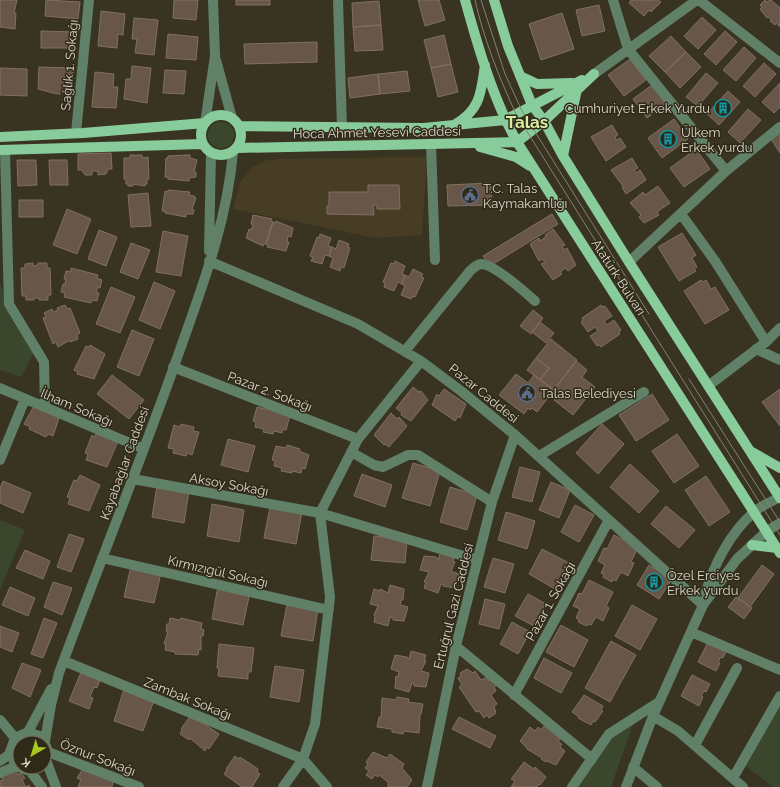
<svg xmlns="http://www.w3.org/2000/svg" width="780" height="787" viewBox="0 0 780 787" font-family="Raleway,sans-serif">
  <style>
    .built { fill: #463d24 }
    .green { fill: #3b472d }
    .building { fill: #685749; stroke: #827061 }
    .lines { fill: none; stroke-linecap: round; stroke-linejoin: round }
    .minor { stroke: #608068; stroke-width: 10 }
    .major { stroke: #89cc9b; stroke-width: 10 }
    .tram { stroke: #858071; stroke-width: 1 }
    .labels { text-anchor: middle; stroke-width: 3; stroke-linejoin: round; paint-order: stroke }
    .street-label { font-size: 13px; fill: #dcd8cd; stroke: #2f2917 }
    .poi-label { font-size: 13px; fill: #dcd8cd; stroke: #2f2917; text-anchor: start }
    .district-label { font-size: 17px; font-weight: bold; fill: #d8eea2; stroke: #2f2917 }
  </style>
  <rect width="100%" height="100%" fill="#393321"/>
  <path class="built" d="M427,157L422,235L375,238L233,209L240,182L253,167L264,161L277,159Z"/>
  <path class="green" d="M208 135a13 13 0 1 1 26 0a13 13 0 1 1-26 0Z
    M0,283L14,320L33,345V355L21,377L0,370Z
    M0,520L25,530L0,590Z
    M780,702V787H773L741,762Z
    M633,724L611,787H575L614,736Z"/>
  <path class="building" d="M0,0H17L14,13H16L15,29L0,27Z
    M46,0L80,2L78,19L45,16Z
    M174,0H198L196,20L173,18Z
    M236,0H270V5H236Z
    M418,0H439L445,20L425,26Z
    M631,0H658L661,2L651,12L649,10L644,16L629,3Z
    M765,0L766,2L771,0L780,8V27L776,23L775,25L770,21L772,20L768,17L767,18L760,9L762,7L760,5Z
    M379,1L381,25L353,27L352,3Z
    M599,5L605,31L582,36L576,10Z
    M101,11L125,14L123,35L118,34L117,48L98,46Z
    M562,13L574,49L541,60L529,24Z
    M702,17L716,30L698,49L684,36Z
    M134,18L158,20L154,55L135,53L137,39H132Z
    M381,25L383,50L355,51L353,27Z
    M41,31L75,32V48H41Z
    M725,31L737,42L716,65L704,54Z
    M168,34L198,37L196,60L166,58Z
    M444,35L451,64L431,68L424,40Z
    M671,36L686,52L665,72L649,56Z
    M317,42V62L245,64L244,44Z
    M744,47L756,58L736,81L723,70Z
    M686,52L701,67L680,88L665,72Z
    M630,59L646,80L624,96L608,75Z
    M764,63L776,74L755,97L743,86Z
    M451,64L458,92L438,97L431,68Z
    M132,66L151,68L147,103L124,99L126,79H131Z
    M39,67L73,68V80H70V93L57,94L38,89Z
    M0,68L27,69V96L0,95Z
    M165,70L186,71L184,94L163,93Z
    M407,71L410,91L380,94L378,74Z
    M95,72L114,74L113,87H118L116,108L92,107Z
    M706,73L718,83L698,106L686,97Z
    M378,74L380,94L350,98L348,78Z
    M780,83V107L774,113L762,102Z
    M652,85L666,104L647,118L633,99Z
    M728,91L740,102L719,125L707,114Z
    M748,109L761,120L740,143L728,132Z
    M674,119L688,139L662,158L648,138Z
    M612,125L618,135L615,137L616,140L620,138L626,147L606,161L591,137Z
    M780,131V153L771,139Z
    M696,149L710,169L684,187L670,168Z
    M111,153L112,169H108L106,174L98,175V171H92V175H85L82,170H78V154Z
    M130,155H142V158L148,157L149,179H147V184H145V186L133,184V186H128V184H126V179H124V158H130Z
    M186,155H190V158L197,160L194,172H196V177L189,178V181L168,179V177H165L166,158H168V156Z
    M632,158L638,168L634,170L636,173L640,170L646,180L626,194L622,187L623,186L611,170Z
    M17,160H36L37,185L18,186Z
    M49,160H67L68,185H50Z
    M491,183L492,205L448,206L447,185Z
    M368,185H399L400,209H377V205H373L374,215L327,214V206H329V192H368Z
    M658,186L670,203L657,212L659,215L644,223L639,217L641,215L630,203L643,192L645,195Z
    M168,190L190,192L189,195L194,196L196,198L192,209L194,210L193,214H186V217L165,213V211H162L165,191L168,192Z
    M148,193L151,226L131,227L128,195Z
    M19,200H43V217H19Z
    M67,209L91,219L77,254L53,245Z
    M552,214L558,224L490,266L483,256Z
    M253,215L272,219L271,221L273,222L266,244H264L263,246L246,238L249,229L251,230L253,225L251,224Z
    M276,221L293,228L291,237L288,236L287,242H289L286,251L267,247L268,245L266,244L273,222L275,223Z
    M553,229L565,245L562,246L564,250L567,248L576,265L568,271L566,268L560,272L562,274L553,280L541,264L545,262L542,259L539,261L530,244L539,238L540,241L546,237L545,235Z
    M99,230L117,237L106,266L88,259Z
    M163,231L188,236L181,276L156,272Z
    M682,233L696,255L692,258L697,267L694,269L696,271L679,281L658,247Z
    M320,234L331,238L328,246L332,247L329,256L325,255L322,264L311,261L313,257L310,256L317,237L319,238Z
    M339,240L349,244L348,247L350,248L344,268L341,267L340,271L330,267L333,258L329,256L332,247L336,249Z
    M131,243L150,250L138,279L120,272Z
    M395,261L405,266L402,274L405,275L402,284L398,282L394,291L384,287L385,283L383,282L391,263L394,264Z
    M33,263V266L38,265V263H47V268H50L51,295H48V300H39V298H34V300H26V296H22L21,268H25V264Z
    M71,268L98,275L97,278L102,280L100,288L98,287L96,292L99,293L97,301L92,300L91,303L64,297L65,293L61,292L63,284H65L66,279H64L66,271L71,272Z
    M413,269L423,274L421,277L424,278L415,297L413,296L411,299L401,295L405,286L402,284L405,275L409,277Z
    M701,280L703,282L706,280L711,289L715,287L729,310L705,324L684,291Z
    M154,282L175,291L160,329L139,320Z
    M111,287L135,297L120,333L96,324Z
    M65,305L67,309L70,308L80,333L77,335L78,339L70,342V340L58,347L56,342L53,344L43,318L46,317L44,313L52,309L53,312L58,310L57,308Z
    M601,305L602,307L605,306L612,316L604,321L607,325L614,320L621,330L619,332L620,334L601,347L600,345L597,346L590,336L598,331L595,327L588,332L581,322L583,320L582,318Z
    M533,310L543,318L531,334L520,326Z
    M540,322L554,333L546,343L532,332Z
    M132,330L154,339L139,376L117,367Z
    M551,339L577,360L554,390L540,380L549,368L536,358Z
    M90,345L105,354L94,379L77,374L78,372L74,370L86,346L89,347Z
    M536,358L549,368L540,380L527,370Z
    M576,361L587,370L582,377L595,387L573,415L554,400L559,394L554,390Z
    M516,374L528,383L534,375L554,390L537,412L532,408L530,410L528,408L524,414L499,395Z
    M112,375L144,400L129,419L97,394Z
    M413,387L419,392L421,391L428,400L411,421L401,415L402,413L396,408Z
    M444,389L466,404L460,418L458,416L455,421L432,405L437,394L439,396Z
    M780,389V426L762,402Z
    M652,394L669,420L636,441L619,415Z
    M35,404L60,415L53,436L48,434L46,437L29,429L30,427L24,424Z
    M257,407L290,415L286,430L283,429L282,433L274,431L273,434L263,432L264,429L255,427L256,422L253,421Z
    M391,413L397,419L399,417L407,426L389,447L385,444L384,445L374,435Z
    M181,424L194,427L193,431L199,432L192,455L187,453L186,456L173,453L174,449L168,448L174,425L180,427Z
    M602,424L624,444L598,474L576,453Z
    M97,431L118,441L107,467L86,460L88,454L85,453L92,435L95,437Z
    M677,434L699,466L674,483L652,451Z
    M228,439L255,446L248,472L221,465Z
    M287,445L300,449L299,451L309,455L305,469L302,468L301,473L292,471V473L281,471L282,468L274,466L275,461L272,460L276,446L286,448Z
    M413,463L440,471L430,506L402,498Z
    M630,464L659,491L639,513L610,487Z
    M520,467L540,472L532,502L512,497Z
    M362,474L392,485L385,507L354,496Z
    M80,475L100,485L89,511L68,504L70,498L67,497L74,480L77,481Z
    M706,476L730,512L709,526L685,490Z
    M3,481L31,493L23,513L0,503V488Z
    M551,482L570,490L559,518L539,510Z
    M157,486L189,491L184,523L152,517Z
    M450,487L477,495L467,530L440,522Z
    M212,504L244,510L239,542L207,536Z
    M575,505L594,515L579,542L561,532Z
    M666,506L695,530L679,548L651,524Z
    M270,507L302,512L296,544L264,538Z
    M506,512L535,521L527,549L498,540Z
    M69,534L84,539L71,572L57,567Z
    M614,535L638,547L631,562L634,563L628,576L621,572L616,581L613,579L612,582L603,577L604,574L601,573L605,565L598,561L604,548L607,549Z
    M374,536L407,540L405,563L371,560Z
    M542,549L569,563L555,589L529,574Z
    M25,550L50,561L43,579L16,568Z
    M441,551L455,555L453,561L455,562L451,571L459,574L455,588L443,586L444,585L441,584L438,593L424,588L426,582H424L429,572L420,570L424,556L436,557L438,560Z
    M493,558L514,564L505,593L484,587Z
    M649,565L672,579L659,599L637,585Z
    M762,565L774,574L750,607L738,598Z
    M131,566L161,573L154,603L124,597Z
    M589,580L613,592L606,606L609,608L603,621L596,617L591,625L588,624L587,626L578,622L579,619L576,618L580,609L573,606L579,593L582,594Z
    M53,582L72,588L62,615L44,607Z
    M390,585L404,589L403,600H401L400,605L408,607L404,621L393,620V618L390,617L388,626L374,622L375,616L374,615L378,606L370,604L374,589L380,591V589L388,593Z
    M218,586L250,592L243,625L212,619Z
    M10,587L35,598L28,616L2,605Z
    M528,594L546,604L534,626L515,616Z
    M736,597L752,608L744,619L728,607Z
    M485,599L505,604L499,629L479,624Z
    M287,604L318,609L313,641L281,636Z
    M632,605L657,619L640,650L615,636Z
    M44,618L57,623L43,658L31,654Z
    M170,618L180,620L181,618L202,623L201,629L204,630L203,636H201V650L199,649L198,655L175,654V652L165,650L166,644H164L168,631H166L167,624H169Z
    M512,622L530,632L518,654L500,644Z
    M561,625L588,640L574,667L546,652Z
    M0,626L19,633L12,652L0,647Z
    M709,640L727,650L723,658L721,657L718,662L720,663L716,671L698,662Z
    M611,641L636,655L610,702L585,688Z
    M219,644L254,648L251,672H248V679L218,676L219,669L217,668Z
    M411,651L426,655L424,661H426L421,671L429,673L426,687L414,686V684L412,683L409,692L395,688L396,676L398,677L399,672L391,669L395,655L407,657L409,659Z
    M544,658L572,673L561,693L534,678Z
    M22,663L41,670L30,697L12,688Z
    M275,666L304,670L299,702L270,697Z
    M467,669L473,673L475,671L481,680L487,677L489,681L493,678L497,685L494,687L496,691L491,695L497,704L494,706L496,713L489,718L487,715L484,718L479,711L476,712L459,687L462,685L458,678L461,676L460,673Z
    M82,670L101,677L97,688L94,687L90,697L93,698L89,709L69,701Z
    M692,675L710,684L706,692L704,691L701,696L703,697L699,706L681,696Z
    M124,689L154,700L143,731L114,721Z
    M584,695L603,706L601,710L603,711L595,722L593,721L591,725L578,718L579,717L572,712Z
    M397,697L409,699L408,702L423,704L421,714H420L419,733L404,731L403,734L392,732V729L377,727L379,717H381L382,698L396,700Z
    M191,715L219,734L209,749L207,747L205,751L190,738L189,740L180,734L182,730L181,729Z
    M459,717L496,736L490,748L452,729Z
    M544,726L561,738L558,742L562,744L560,747L565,751L556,765L547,761L546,762L541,759L542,758L527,749V748L520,741L530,727L535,731L538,727L541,730Z
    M373,752L387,758L390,754L404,764L402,768L412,780L407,787H388V782L379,775L378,777L375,775L372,779L366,775L369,771L365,768L368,764L366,762Z
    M235,756L239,759L240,757L258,769L257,772L260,774L252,787H242L224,774L227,770L226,769Z
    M524,762L534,769L535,767L546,777L540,785L539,784L537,787H511L515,781L511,779Z
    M84,767L113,779L112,787H78L81,780L77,778Z
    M16,771L18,775L21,773L25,778L22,780L26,787L29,785L30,787H0V781L3,780L1,777Z"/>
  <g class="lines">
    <path class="minor" d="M338,0L342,128
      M613,0L628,49L726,171
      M699,0L780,63
      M216,60L232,118
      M594,74L697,0
      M205,123L215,56L213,0
      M76,133L89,0
      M431,144L435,260
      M5,150L9,304L44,362L45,407
      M681,214L715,261L766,342
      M209,251L211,153
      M209,261L358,324L421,361L461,391L515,435L703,605
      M629,262L726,171L780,127
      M756,349L780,360
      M405,351L470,271C473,268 476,265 481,264C494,264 525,292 535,301
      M173,367L358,439
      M708,386L766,342L780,328
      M0,388L144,449
      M351,452L374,465L383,467L408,455H418L492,502
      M539,456L644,392
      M0,460L25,399
      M133,479L320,513L477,560
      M102,558L329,610
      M705,595C713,566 730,533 753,513C760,506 771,502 780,497
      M691,632L780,670
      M456,646L592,759
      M64,661L303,759L283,787
      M514,695L609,520
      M653,716L678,731L743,787
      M0,720L15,738
      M28,732L51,689
      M45,741L51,705L59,673C97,570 138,468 175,364C199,295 227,225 233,152
      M695,745L737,668
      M48,752L139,787
      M46,760L56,787
      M0,761L10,754
      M40,767L30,771L16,766L10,752L15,738L28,732L42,737L48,751L44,763
      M633,767L657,787
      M30,771L42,787
      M0,773L16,766
      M733,778L780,696
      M327,787L303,759L315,724L330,597L320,513L358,439L421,361
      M427,787L456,646L492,502L515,435
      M572,787L609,734L659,702
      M626,787L653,716L703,605L737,559L767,531L780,523"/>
    <path class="major" d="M465,0C478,47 493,99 517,142L780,553
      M494,0L508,46L532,105L544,121L563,156L629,262L780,498
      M520,76L537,84L572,83
      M201 135a20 20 0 1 1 40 0a20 20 0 1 1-40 0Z
      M454,125C481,110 481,92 485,65
      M240,126L424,128L505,120L582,80
      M0,137L83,133L205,123
      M480,147L516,157L530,166
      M238,148L517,142L544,121L594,74
      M0,150L203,144
      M563,156L577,89
      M752,452L780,468
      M752,545L777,548"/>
    <path class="tram" d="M475,0C484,40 499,77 516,114L780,535
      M481,0L505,74L522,111L649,314
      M689,379L780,522"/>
  </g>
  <defs>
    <g id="building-ring" transform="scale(0.9)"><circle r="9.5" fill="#2f2917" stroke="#0f9aa8" stroke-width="1.5"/><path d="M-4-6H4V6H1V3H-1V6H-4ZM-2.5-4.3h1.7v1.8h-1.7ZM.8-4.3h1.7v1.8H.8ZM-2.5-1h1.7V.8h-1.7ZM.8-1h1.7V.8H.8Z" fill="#0f9aa8"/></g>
    <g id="civic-ring" transform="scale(0.9)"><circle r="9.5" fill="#2f2917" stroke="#5c6f8a" stroke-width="1.5"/><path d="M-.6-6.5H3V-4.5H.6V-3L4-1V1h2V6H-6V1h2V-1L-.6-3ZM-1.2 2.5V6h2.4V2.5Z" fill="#5c6f8a"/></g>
  </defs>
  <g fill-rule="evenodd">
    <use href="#building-ring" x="723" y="108"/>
    <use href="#building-ring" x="668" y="139"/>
    <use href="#civic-ring" x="470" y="195"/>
    <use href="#civic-ring" x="527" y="393"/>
    <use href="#building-ring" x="654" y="582"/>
  </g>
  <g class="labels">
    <g class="street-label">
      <text transform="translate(69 65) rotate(-85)" y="5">Sağlık 1. Sokağı</text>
      <text transform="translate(377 132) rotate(-1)" y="5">Hoca Ahmet Yesevi Caddesi</text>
      <text transform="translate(619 277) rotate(57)" y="5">Atatürk Bulvarı</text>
      <text transform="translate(270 391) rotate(21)" y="5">Pazar 2. Sokağı</text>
      <text transform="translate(484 393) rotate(39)" y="5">Pazar Caddesi</text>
      <text transform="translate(77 407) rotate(23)" y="5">İlham Sokağı</text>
      <text transform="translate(124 463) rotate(-70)" y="5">Kayabağlar Caddesi</text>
      <text transform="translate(229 484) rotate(10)" y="5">Aksoy Sokağı</text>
      <text transform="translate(218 571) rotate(13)" y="5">Kırmızıgül Sokağı</text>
      <text transform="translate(550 601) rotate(-61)" y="5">Pazar 1. Sokağı</text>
      <text transform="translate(453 606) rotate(-76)" y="5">Ertuğrul Gazi Caddesi</text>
      <text transform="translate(188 698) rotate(22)" y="5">Zambak Sokağı</text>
      <text transform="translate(98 757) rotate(21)" y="5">Öznur Sokağı</text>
    </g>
    <g class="poi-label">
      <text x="710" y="113" text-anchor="end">Cumhuriyet Erkek Yurdu</text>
      <text x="681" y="137">Ülkem<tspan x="681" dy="15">Erkek yurdu</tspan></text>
      <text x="483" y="193">T.C. Talas<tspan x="483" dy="15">Kaymakamlığı</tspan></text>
      <text x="540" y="398">Talas Belediyesi</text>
      <text x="667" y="580">Özel Erciyes<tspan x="667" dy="15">Erkek yurdu</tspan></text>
    </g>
    <g class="district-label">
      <text x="527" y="128">Talas</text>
    </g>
  </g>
  <g transform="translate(32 755) rotate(218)"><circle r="19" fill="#2f2917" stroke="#746f60"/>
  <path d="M0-3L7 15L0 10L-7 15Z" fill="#a7c81f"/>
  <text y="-6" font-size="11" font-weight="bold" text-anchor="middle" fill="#dcd8cd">K</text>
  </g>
</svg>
